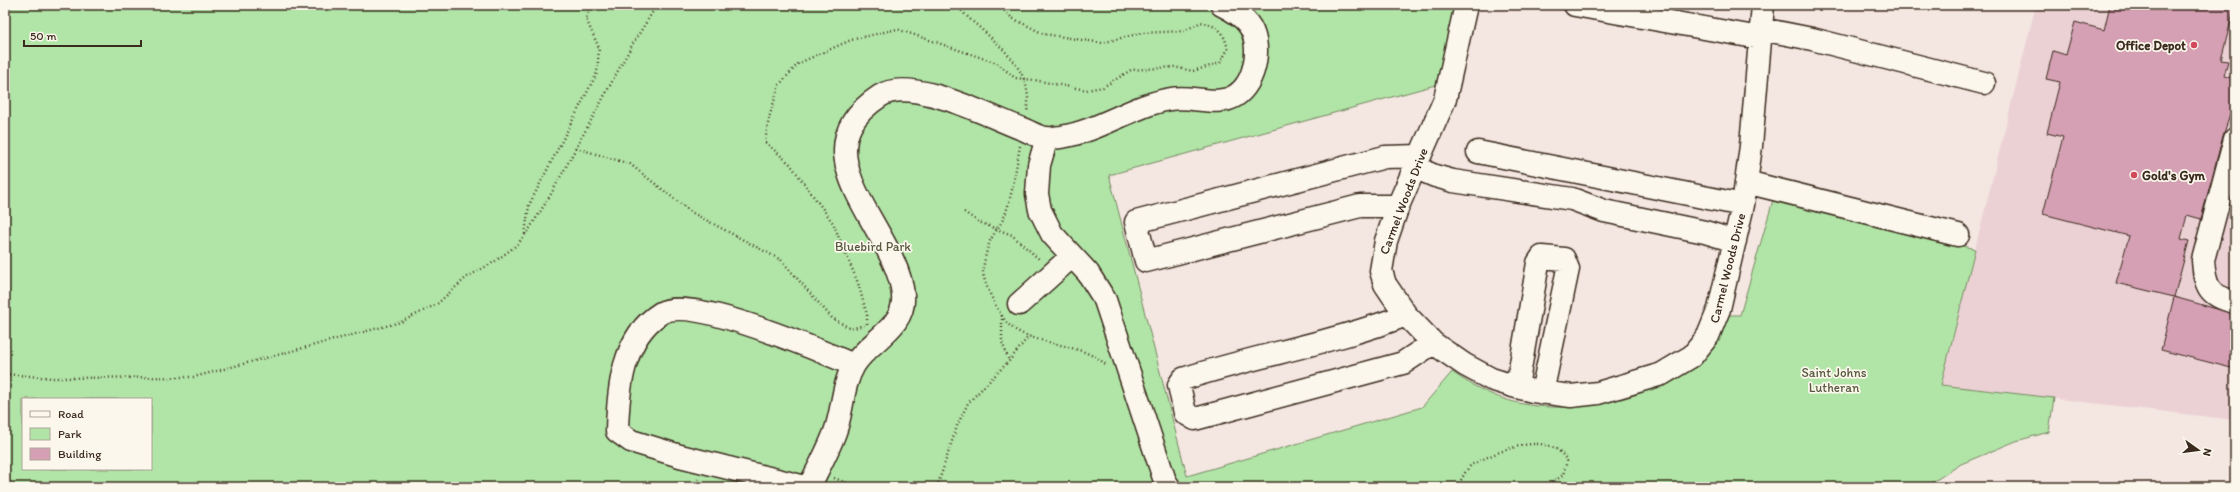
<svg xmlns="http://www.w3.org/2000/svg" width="2240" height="492" viewBox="0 0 2240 492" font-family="Itim,sans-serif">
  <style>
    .built { fill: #ebd1d4 }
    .green { fill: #b1e5a7; stroke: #768862; fill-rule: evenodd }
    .building { fill: #d6a0b4; stroke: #3b2a1e }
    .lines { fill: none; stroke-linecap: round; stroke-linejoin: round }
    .minor-casing { stroke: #3b2a1e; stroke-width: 25 }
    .path { stroke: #3b2a1e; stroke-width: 2.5; stroke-dasharray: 1 3; stroke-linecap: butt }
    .minor { stroke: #fbf7ec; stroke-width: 22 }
    .poi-dot { fill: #d1495b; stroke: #fbf7ec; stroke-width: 1.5 }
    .labels { text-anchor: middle; stroke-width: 3.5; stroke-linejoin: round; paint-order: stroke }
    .poi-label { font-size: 13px; font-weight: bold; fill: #3b2a1e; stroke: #fbf7ec; text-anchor: end }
    .street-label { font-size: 13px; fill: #3b2a1e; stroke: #fbf7ec }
    .park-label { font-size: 13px; fill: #585940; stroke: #fbf7ec }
  </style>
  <rect width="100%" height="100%" fill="#f4e6e1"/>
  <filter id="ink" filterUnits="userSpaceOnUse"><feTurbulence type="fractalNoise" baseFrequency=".025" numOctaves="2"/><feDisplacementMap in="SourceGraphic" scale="8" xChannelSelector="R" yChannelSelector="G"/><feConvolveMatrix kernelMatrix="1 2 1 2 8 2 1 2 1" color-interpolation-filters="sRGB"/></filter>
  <g filter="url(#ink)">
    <path class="built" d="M2036,5H2235V420L1941,385Z"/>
    <path class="green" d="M5,5H1455L1439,84L1109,175L1187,476L1422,407L1452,372C1475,388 1501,401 1529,405C1580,413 1647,399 1688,368C1698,360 1719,327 1728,315H1740L1773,200L1975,249L1941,385L2054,398L2049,432L2016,441L1961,464L1925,487H5ZM23,399H151V469H23Z"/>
    <path class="building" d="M2110,5H2235L2221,60L2228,61L2224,76L2235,79V116L2230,115L2223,136L2201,219L2187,215L2181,239L2189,241L2174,297L2116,283L2129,236L2043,214L2063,137L2047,133L2060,82L2046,79L2053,51L2066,55L2075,22L2104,30Z
      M2174,297L2235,314V369L2161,350Z"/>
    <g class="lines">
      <g class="minor-casing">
        <path id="minor" d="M1466,5L1445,99L1398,206L1386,241L1381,271L1385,284L1406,315L1433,343L1465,365L1491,379L1513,386L1533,391L1571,396L1598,393L1662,374L1692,356L1708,336L1719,309L1743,205L1751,146L1763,5
          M1575,5L1760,38
          M1761,29L1812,39L1984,83
          M1047,138L1039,165L1037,194L1040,210L1052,234L1088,273L1105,300L1165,481L1169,487
          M2235,139L2203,260C2205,286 2208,296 2235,302
          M1478,152L1743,205
          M1414,167L1435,176L1453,181L1572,199L1604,211L1705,232L1735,241
          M1746,182L1958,235
          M1398,206H1360L1146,261L1136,222L1385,157L1419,156
          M1019,304L1071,257
          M1406,315C1334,343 1257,355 1183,379L1179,385L1185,413L1195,419L1403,363L1433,343
          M1517,387L1538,263L1542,257L1564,259L1568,269L1542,393
          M805,487L680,456L631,441L617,431C618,391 622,337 661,313C691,295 820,351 854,365
          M809,487C818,469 828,451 835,432C843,411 842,385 854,365C869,340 906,328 903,295C897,228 792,153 880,96C911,75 992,118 1025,130C1032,133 1040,138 1047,138C1051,139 1057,137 1061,137C1100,131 1133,105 1171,99C1191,95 1217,107 1235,96C1256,83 1263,43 1248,24C1243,17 1230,9 1222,5"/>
      </g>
      <path class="path" d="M956,5C984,37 1036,62 1027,112
        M1020,146C1016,168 1013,191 1006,212C1003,223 991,236 989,244C986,252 984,262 983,271C983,283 999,314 1007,323C1013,329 1020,333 1028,336C1051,345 1089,347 1107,366
        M576,148L630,164L691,212L781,260L832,318L851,329L867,324V315L858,283L833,223L790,164L765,142L769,118L779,85L799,63L851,40L897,29L997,63L1015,78L1034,80L1086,90L1103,87L1131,70L1174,67L1193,71L1220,63L1228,49C1223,30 1219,27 1201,22L1184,31L1141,33L1102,43L1044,34L1012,18L998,5
        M964,212L979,222L1012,235L1040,260
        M525,234L529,205L597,73L599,48L586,19L590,5
        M1002,315V342L1009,361
        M5,374L52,378L194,377L401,322L437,304L467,277L494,262L517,245L530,228L550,196L632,45L657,5
        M834,478L858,487
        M695,487L698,479
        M937,487L957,426L968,403L1009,361L1029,336
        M1457,487L1466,471L1471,465C1497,452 1549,427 1567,461L1563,475L1546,487"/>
      <use href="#minor" class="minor"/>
    </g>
  </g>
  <g class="poi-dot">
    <circle cx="2194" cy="45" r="4"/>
    <circle cx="2134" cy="175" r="4"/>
  </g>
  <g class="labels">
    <g class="poi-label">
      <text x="2186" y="50">Office Depot</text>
      <text x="2142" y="180" text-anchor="start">Gold's Gym</text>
    </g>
    <g class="street-label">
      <text transform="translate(1403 201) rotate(-69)" y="5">Carmel Woods Drive</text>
      <text transform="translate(1727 268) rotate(-76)" y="5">Carmel Woods Drive</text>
    </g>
    <g class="park-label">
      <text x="873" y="251">Bluebird Park</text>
      <text x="1834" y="377">Saint Johns<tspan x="1834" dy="15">Lutheran</tspan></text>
    </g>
  </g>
  <rect width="2240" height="492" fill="none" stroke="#fbf7ec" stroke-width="20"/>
  <rect x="10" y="10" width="2220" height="472" fill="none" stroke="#3b2a1e" stroke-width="1.5" filter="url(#ink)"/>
  <rect x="22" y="398" width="130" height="72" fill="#fbf7ec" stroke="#aea59a"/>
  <rect x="30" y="411" width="20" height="6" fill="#fbf7ec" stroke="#aea59a"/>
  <text x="58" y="418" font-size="12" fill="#3b2a1e">Road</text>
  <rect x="30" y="428" width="20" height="12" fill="#b1e5a7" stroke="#aea59a"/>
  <text x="58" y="438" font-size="12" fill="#3b2a1e">Park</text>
  <rect x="30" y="448" width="20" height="12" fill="#d6a0b4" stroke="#aea59a"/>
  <text x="58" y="458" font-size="12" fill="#3b2a1e">Building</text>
  <g transform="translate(2198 450) rotate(104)" stroke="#fbf7ec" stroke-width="3" paint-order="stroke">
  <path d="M0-3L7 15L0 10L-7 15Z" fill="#3b2a1e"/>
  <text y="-6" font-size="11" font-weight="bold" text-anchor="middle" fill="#3b2a1e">N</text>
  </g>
  <path d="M24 40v6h117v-6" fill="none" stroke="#3b2a1e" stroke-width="2"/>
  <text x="30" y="40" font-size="12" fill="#3b2a1e" stroke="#fbf7ec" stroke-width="3" paint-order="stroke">50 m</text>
</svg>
